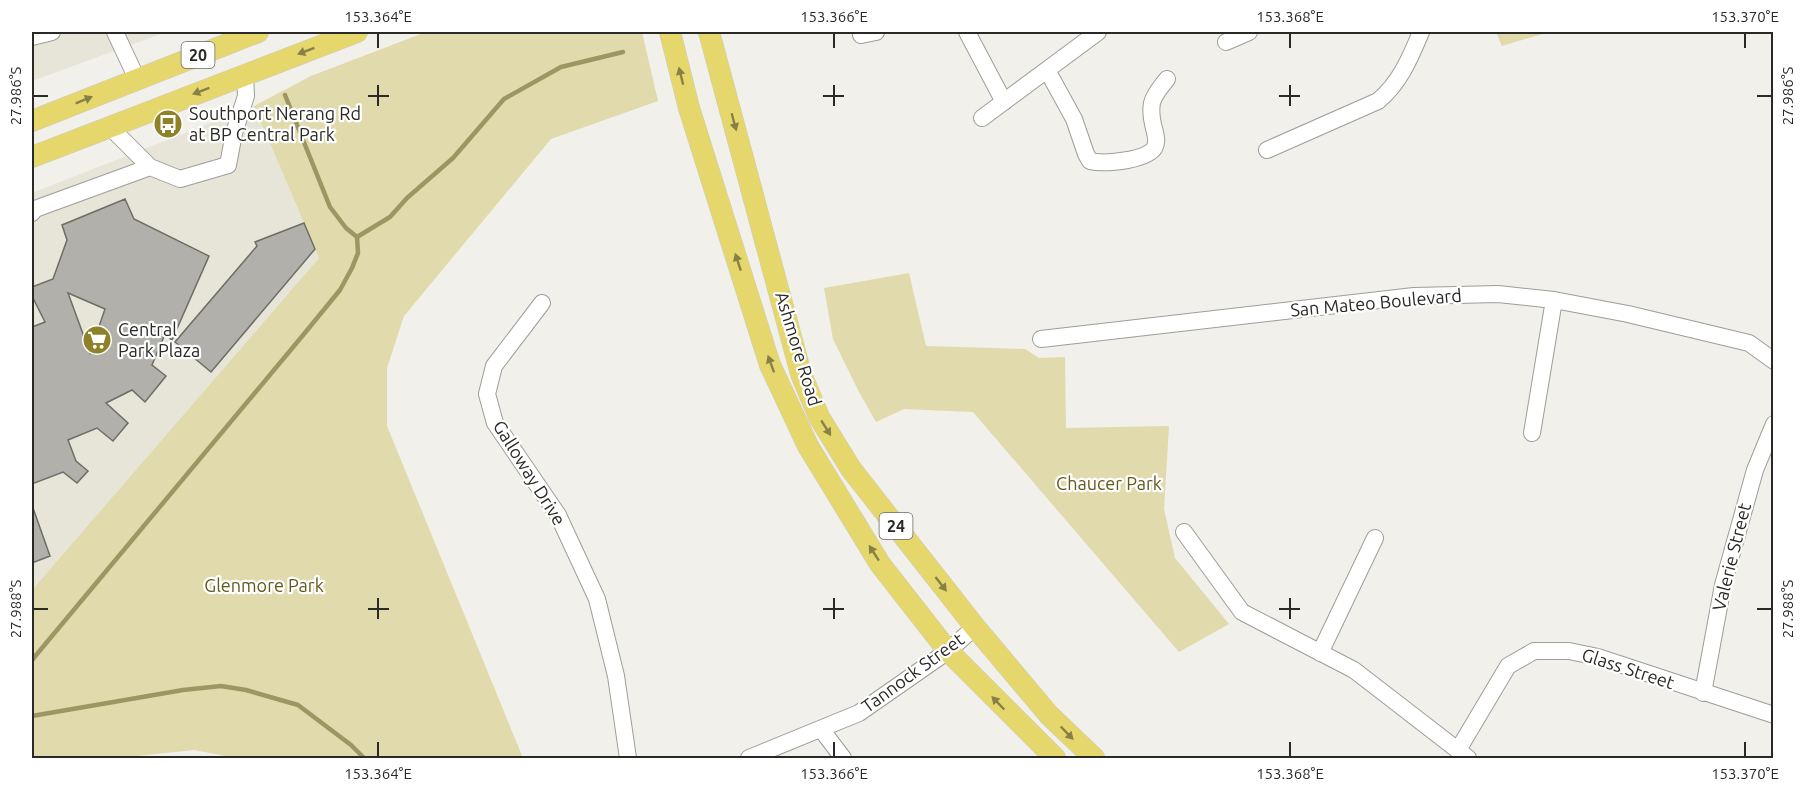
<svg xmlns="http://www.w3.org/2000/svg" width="1805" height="790" viewBox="0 0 1805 790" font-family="Ubuntu,sans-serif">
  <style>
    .built { fill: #e7e5d7 }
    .green { fill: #e0daad }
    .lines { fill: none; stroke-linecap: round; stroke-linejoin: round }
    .stream { stroke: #9e9662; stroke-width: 4.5 }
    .building { fill: #b1b0aa; stroke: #6d6d67; stroke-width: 1.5; fill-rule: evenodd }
    .minor-casing { stroke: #9e9d97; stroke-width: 18 }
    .major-casing { stroke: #cccccb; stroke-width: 22 }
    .minor { stroke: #fff; stroke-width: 16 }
    .major { stroke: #e5d76b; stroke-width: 21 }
    .oneway { fill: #878048 }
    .ticks { fill: none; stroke: #292926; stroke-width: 2 }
    .labels { text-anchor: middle; stroke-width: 4.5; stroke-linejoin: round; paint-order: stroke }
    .shield { fill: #fff; stroke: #696967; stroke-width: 1.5 }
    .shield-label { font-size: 16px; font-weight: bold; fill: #292926 }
    .poi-label { font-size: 18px; fill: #292926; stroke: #fff; text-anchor: start }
    .street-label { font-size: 18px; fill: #292926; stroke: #fff }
    .park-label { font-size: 18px; fill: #62591c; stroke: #fff }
    .neatline { fill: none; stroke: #292926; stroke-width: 2 }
    .ticks-label { font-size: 15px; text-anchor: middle; fill: #292926 }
  </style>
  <rect width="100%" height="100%" fill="#f1f0ea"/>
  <path class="built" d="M32,32H166L32,81Z
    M254,106L319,258L32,590V193Z"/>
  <path class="green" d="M426,32H642L658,101L551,139L404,316L387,368V426L523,758H236L194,750L118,758H32V590L319,258L254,106L311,76Z
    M1496,32H1549L1502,46Z
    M909,273L926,346L1025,349L1039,358L1065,357L1066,428L1169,426L1164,509L1175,558L1229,624L1179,652L973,412L904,409L876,422L858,390L833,339L824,288Z"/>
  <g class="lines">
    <path class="stream" d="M357,237L390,217L407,198L453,158L504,99L561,67L623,52
      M32,660L304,334L340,290L352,268L358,253L357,237L346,228L330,207L285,95
      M32,716L183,690L221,686L246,690L298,705L351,745L364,758"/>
  </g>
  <path class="building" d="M125,199L134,219L209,256L172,340L165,334L152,365L166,376L145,402L132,390L106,403L128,423L113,441L97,428L68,440L76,461L88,471L77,483L63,472L32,484V327L45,322L32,296V287L53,279L67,240L62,225ZM68,293L105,309L90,353Z
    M304,223L315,249L211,372L175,342L257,246L255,242Z
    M32,508H33L50,556L32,563Z"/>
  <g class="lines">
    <g class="minor-casing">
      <path id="minor" d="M115,32L137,79
        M967,32L1004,102
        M861,35L876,32
        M32,37L52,32
        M1226,42L1249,32
        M1047,70L1074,119L1086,154L1090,161C1102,164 1116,162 1128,160C1177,150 1146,132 1152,103C1154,94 1161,87 1167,79
        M982,118L1098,32
        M109,126L150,167L180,179L228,165L234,133L246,96L245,74
        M1267,150L1378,101C1400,83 1410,58 1421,32
        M32,213L35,209L150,167
        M542,303L494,366L487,394L495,423L558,515L597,599L616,676L628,758
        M1041,339L1414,296L1498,294L1554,300L1628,314L1749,343L1774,361
        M1532,433L1554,300
        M1184,532L1242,612L1354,670L1468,758
        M1320,653L1375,538
        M1703,693L1723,585L1755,470L1774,424
        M821,729L843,758
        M1458,750L1508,666L1534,651H1569L1598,657L1774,715
        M749,758L859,713L948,651L975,627"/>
    </g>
    <g class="major-casing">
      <path id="major" d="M670,32L689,108L770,365L808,446L880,564L948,651L1055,758
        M709,32L801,374L819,417L851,469L975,627L1049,715L1094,758
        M32,121L258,32
        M32,157L357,32"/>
    </g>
    <use href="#minor" class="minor"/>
    <use href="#major" class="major"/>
  </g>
  <defs><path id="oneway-solid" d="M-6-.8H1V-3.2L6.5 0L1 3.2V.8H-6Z" transform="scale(1.5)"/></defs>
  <g class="oneway">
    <use href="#oneway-solid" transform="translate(306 51) rotate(159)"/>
    <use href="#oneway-solid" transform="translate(681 76) rotate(-104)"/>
    <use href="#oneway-solid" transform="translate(201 91) rotate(159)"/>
    <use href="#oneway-solid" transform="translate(84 100) rotate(-22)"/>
    <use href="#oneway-solid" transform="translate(734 122) rotate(75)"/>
    <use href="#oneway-solid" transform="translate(738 262) rotate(-108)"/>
    <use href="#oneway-solid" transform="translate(771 364) rotate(-110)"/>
    <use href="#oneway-solid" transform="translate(826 428) rotate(58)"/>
    <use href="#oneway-solid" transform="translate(874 553) rotate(-123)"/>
    <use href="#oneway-solid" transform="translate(941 584) rotate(52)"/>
    <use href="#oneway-solid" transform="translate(998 703) rotate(-134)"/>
    <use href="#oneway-solid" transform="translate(1067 733) rotate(46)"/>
  </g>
  <path class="ticks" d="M378,33V48M834,33V48M1290,33V48M1745,33V48M378,85V106M834,85V106M1290,85V106M33,96H48M368,96H389M823,96H844M1279,96H1300M1757,96H1772M378,598V619M834,598V619M1290,598V619M33,609H48M368,609H389M823,609H844M1279,609H1300M1757,609H1772M378,742V757M834,742V757M1290,742V757M1745,742V757"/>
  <defs>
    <g id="bus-disc" transform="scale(1.5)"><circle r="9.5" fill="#8e8128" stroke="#fff"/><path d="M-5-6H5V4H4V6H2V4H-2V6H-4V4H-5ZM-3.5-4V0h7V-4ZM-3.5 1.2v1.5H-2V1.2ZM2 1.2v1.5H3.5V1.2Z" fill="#fff"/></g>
    <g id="supermarket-disc" transform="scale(1.5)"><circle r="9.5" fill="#8e8128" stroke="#fff"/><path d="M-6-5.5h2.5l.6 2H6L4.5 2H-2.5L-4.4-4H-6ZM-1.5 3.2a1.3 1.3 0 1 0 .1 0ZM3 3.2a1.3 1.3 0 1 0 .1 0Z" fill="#fff"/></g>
  </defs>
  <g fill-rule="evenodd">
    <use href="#bus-disc" x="168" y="124"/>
    <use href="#supermarket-disc" x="97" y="340"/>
  </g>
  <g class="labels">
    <g class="shield">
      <rect x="181.5" y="42" width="33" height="26" rx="4.5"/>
      <rect x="879.5" y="513" width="33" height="26" rx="4.5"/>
    </g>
    <g class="shield-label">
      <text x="198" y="61">20</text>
      <text x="896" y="532">24</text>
    </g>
    <g class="poi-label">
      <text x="189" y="120">Southport Nerang Rd<tspan x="189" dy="21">at BP Central Park</tspan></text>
      <text x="118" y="336">Central<tspan x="118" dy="21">Park Plaza</tspan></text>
    </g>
    <g class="street-label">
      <text transform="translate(1376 303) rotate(-5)" y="6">San Mateo Boulevard</text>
      <text transform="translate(798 349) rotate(73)" y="6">Ashmore Road</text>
      <text transform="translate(529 473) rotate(58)" y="6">Galloway Drive</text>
      <text transform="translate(1732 557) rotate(-76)" y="6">Valerie Street</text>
      <text transform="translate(1628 669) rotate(18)" y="6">Glass Street</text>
      <text transform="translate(913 673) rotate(-36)" y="6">Tannock Street</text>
    </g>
    <g class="park-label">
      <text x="1109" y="490">Chaucer Park</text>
      <text x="264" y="592">Glenmore Park</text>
    </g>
  </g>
  <rect width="1805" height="790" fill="none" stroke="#ffffff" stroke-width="66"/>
  <rect x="33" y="33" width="1739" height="724" class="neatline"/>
  <g class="ticks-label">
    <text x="378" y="22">153.364°E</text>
    <text x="834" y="22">153.366°E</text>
    <text x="1290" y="22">153.368°E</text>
    <text x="1745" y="22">153.370°E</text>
    <text transform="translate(16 96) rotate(-90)" y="5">27.986°S</text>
    <text transform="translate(1788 96) rotate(-90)" y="5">27.986°S</text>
    <text transform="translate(16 609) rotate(-90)" y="5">27.988°S</text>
    <text transform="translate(1788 609) rotate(-90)" y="5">27.988°S</text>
    <text x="378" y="779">153.364°E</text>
    <text x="834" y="779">153.366°E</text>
    <text x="1290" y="779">153.368°E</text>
    <text x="1745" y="779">153.370°E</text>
  </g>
</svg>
